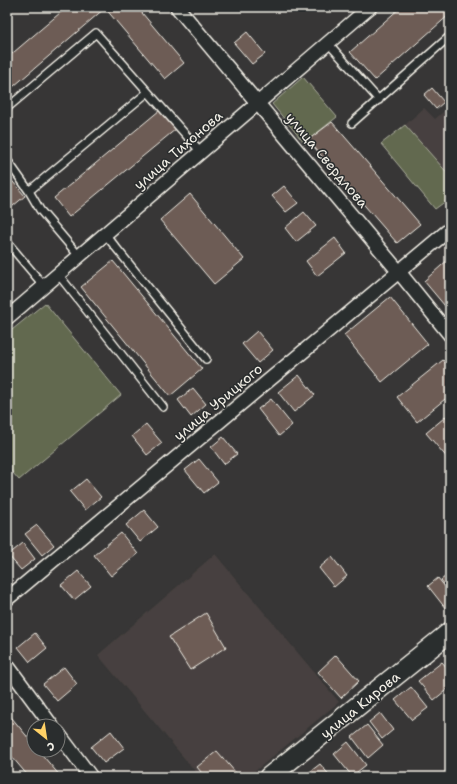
<svg xmlns="http://www.w3.org/2000/svg" width="457" height="784" viewBox="0 0 457 784" font-family="'Shantell Sans',sans-serif">
  <style>
    .built { fill: #47413f }
    .green { fill: #62694f; stroke: #abad9c }
    .building { fill: #6d5c55; stroke: #f4f1e8 }
    .lines { fill: none; stroke-linecap: round; stroke-linejoin: round }
    .lane-casing { stroke: #f4f1e8; stroke-width: 10 }
    .street-casing { stroke: #f4f1e8; stroke-width: 16 }
    .secondary-casing { stroke: #f4f1e8; stroke-width: 22 }
    .lane { stroke: #2a2d2e; stroke-width: 7 }
    .street { stroke: #2a2d2e; stroke-width: 13 }
    .secondary { stroke: #2a2d2e; stroke-width: 19 }
    .labels { text-anchor: middle; stroke-width: 3; stroke-linejoin: round; paint-order: stroke }
    .street-label { font-size: 14px; fill: #f4f1e8; stroke: #2a2d2e }
  </style>
  <rect width="100%" height="100%" fill="#373636"/>
  <filter id="ink" filterUnits="userSpaceOnUse"><feTurbulence type="fractalNoise" baseFrequency=".025" numOctaves="2"/><feDisplacementMap in="SourceGraphic" scale="8" xChannelSelector="R" yChannelSelector="G"/><feConvolveMatrix kernelMatrix="1 2 1 2 8 2 1 2 1" color-interpolation-filters="sRGB"/></filter>
  <g filter="url(#ink)">
    <path class="built" d="M450,106V176L405,125L424,108L435,119Z
      M215,554L339,702L248,777H200L98,655Z"/>
    <path class="green" d="M303,77L337,117L308,140L305,144L272,104Z
      M405,125L450,176V198L435,209L381,144Z
      M45,303L121,395L19,480L7,466V334Z"/>
    <path class="building" d="M67,7H104L105,8L7,92V58Z
      M107,7H137L184,63L165,79L105,8Z
      M401,7H450V14L375,80L350,52Z
      M247,32L265,54L252,64L234,43Z
      M432,88L444,102L436,109L424,95Z
      M160,110L176,129L69,217L54,198Z
      M332,122L420,224L397,243L308,140Z
      M7,175L25,196L7,211Z
      M284,186L298,203L286,212L272,196Z
      M190,194L244,259L214,284L160,220Z
      M304,212L316,226L296,242L285,228Z
      M335,238L346,253L317,276L306,261Z
      M450,258V312L424,281Z
      M113,261L202,369L170,396L81,287Z
      M390,297L428,344L382,382L344,335Z
      M257,331L273,350L258,363L242,344Z
      M443,360L450,368V395L417,422L397,397Z
      M299,375L315,395L294,412L278,392Z
      M193,388L206,404L191,417L178,400Z
      M271,399L292,425L279,436L258,409Z
      M450,413V461L426,433Z
      M146,424L162,443L147,455L132,436Z
      M223,437L237,454L224,464L211,447Z
      M199,459L218,482L204,493L185,470Z
      M86,479L101,497L85,510L70,492Z
      M144,510L158,527L140,542L126,525Z
      M37,525L54,545L42,555L25,534Z
      M121,533L138,554L111,576L94,555Z
      M23,543L35,559L21,570L8,555Z
      M332,557L347,576L334,587L319,568Z
      M78,571L91,586L74,600L61,585Z
      M450,573V591L441,580Z
      M438,578L450,593V606L446,609L428,586Z
      M206,613L226,647L190,670L169,637Z
      M35,633L47,648L30,662L18,647Z
      M336,655L359,681L341,698L318,672Z
      M442,662L450,671V687L434,700L418,681Z
      M64,667L77,684L57,701L43,684Z
      M411,687L428,708L412,720L395,700Z
      M7,712L34,745V750H38L61,777H29L7,751Z
      M380,713L393,730L382,739L369,722Z
      M367,725L383,745L368,758L352,737Z
      M111,731L124,748L104,763L91,747Z
      M348,742L366,765L352,776L334,754Z
      M217,751L236,773L231,777H205L197,767Z
      M320,764L331,777H303Z"/>
    <g class="lines">
      <g class="lane-casing">
        <path id="lane" d="M328,43L379,100
          M7,108L96,33L148,92
          M352,123L450,36
          M7,160L29,191
          M105,234L206,359
          M7,242L44,286
          M79,256L40,210L29,191L148,92L201,152
          M58,274L163,407"/>
      </g>
      <g class="street-casing">
        <path id="street" d="M177,7L399,272L450,335
          M7,318L370,7
          M7,599L450,229
          M7,665L52,726
          M58,733L91,777"/>
      </g>
      <g class="secondary-casing">
        <path id="secondary" d="M269,777L450,632"/>
      </g>
      <use href="#lane" class="lane"/>
      <use href="#street" class="street"/>
      <use href="#secondary" class="secondary"/>
    </g>
  </g>
  <g class="labels">
    <g class="street-label">
      <text transform="translate(178 150) rotate(-41)" y="5">улица Тихонова</text>
      <text transform="translate(327 160) rotate(50)" y="5">улица Свердлова</text>
      <text transform="translate(218 402) rotate(-40)" y="5">улица Урицкого</text>
      <text transform="translate(360 705) rotate(-39)" y="5">улица Кирова</text>
    </g>
  </g>
  <rect width="457" height="784" fill="none" stroke="#2a2d2e" stroke-width="24"/>
  <rect x="12" y="12" width="433" height="760" fill="none" stroke="#f4f1e8" stroke-width="1.5" filter="url(#ink)"/>
  <g transform="translate(46 738) rotate(150)"><circle r="19" fill="#2a2d2e" stroke="#7b7b78"/>
  <path d="M0-3L7 15L0 10L-7 15Z" fill="#ffd166"/>
  <text y="-6" font-size="11" font-weight="bold" text-anchor="middle" fill="#f4f1e8">С</text>
  </g>
</svg>
